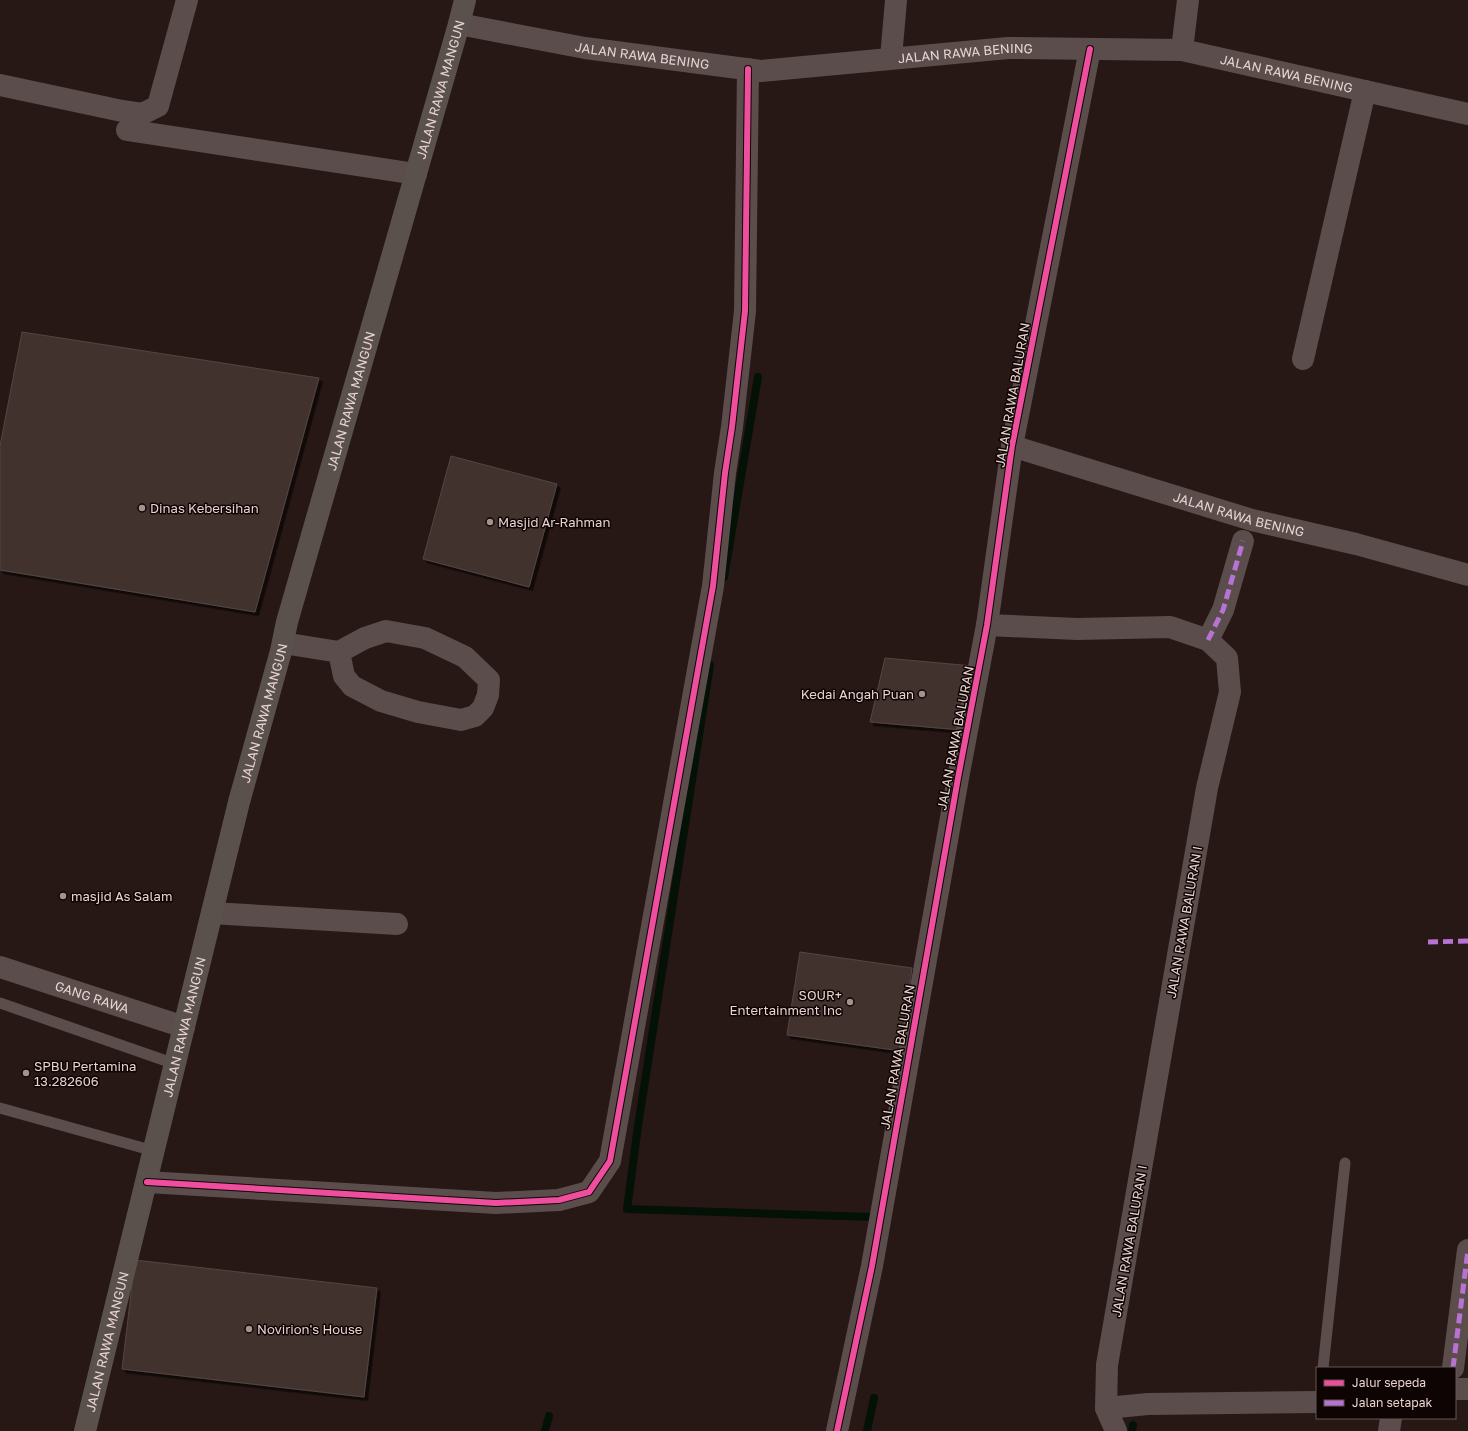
<svg xmlns="http://www.w3.org/2000/svg" width="1468" height="1431" viewBox="0 0 1468 1431" font-family="'Golos Text',sans-serif">
  <style>
    .lines { fill: none; stroke-linecap: round; stroke-linejoin: round }
    .stream { stroke: #041107; stroke-width: 8 }
    .building { fill: #43322f; stroke: #534543; filter: url(#shadow) }
    .service { stroke: #5a4d4b; stroke-width: 11 }
    .minor { stroke: #5a4d4b; stroke-width: 22 }
    .tertiary { stroke: #5a4d4b; stroke-width: 22 }
    .secondary { stroke: #5a514d; stroke-width: 22 }
    .quiet { stroke: #b673d3; stroke-width: 5; stroke-dasharray: 10 5; stroke-linecap: butt }
    .cycleway-casing { stroke: #0e0403; stroke-width: 8 }
    .cycleway { stroke: #ef4d9e; stroke-width: 6 }
    .poi-dot { fill: #a4928e; stroke: #0e0403; stroke-width: 1.5 }
    .labels { text-anchor: middle; stroke-width: 3; stroke-linejoin: round; paint-order: stroke }
    .street-label { font-size: 13px; fill: #e8d3cf; stroke: #0e0403 }
    .poi-label { font-size: 13px; fill: #e8d3cf; stroke: #0e0403; text-anchor: start }
  </style>
  <defs>
    <filter id="shadow"><feDropShadow dx="3.5" dy="3.5" stdDeviation="0" flood-color="#0009"/></filter>
  </defs>
  <rect width="100%" height="100%" fill="#271815"/>
  <g class="lines">
    <path class="stream" d="M724,577L758,377
      M710,665L638,1126L627,1209L873,1217
      M545,1431L549,1416
      M867,1431L874,1398
      M1132,1431L1133,1425"/>
  </g>
  <path class="building" d="M22,332L319,378L255,612L0,570V446Z
    M451,456L557,484L529,587L423,559Z
    M885,658L973,666L961,730L870,722Z
    M800,952L912,968L901,1051L787,1035Z
    M135,1260L377,1288L364,1397L122,1369Z"/>
  <g class="lines">
    <path class="service" d="M0,1003L175,1064
      M0,1108L154,1151
      M1323,1368L1345,1163"/>
    <g class="minor">
      <path d="M1182,50L1188,0"/>
      <path d="M891,58L896,0"/>
      <path d="M0,85L122,111L142,114L158,106L187,0"/>
      <path d="M127,130L416,174"/>
      <path d="M1303,359L1365,91"/>
      <path id="s1" d="M1012,446L1252,520L1356,544L1468,575"/>
      <path d="M987,625L1077,629L1170,627L1208,640L1227,658L1230,692L1207,788L1107,1365L1106,1408L1116,1431"/>
      <path d="M1208,640L1223,610L1243,541"/>
      <path d="M283,643L339,652L365,638L386,631L425,638L465,657L489,680L488,695L483,708L475,716L461,720L418,712L381,701L352,686L344,676L339,652"/>
      <path d="M212,913L397,924"/>
      <path id="s2" d="M0,967L184,1027"/>
      <path d="M147,1182L496,1203L559,1200L589,1192L610,1161L713,586L725,473L732,427L745,311L748,69"/>
      <path d="M1453,1368L1468,1250"/>
      <path d="M1455,1389H1468"/>
      <path d="M1106,1408L1148,1404L1317,1402"/>
      <path d="M837,1431L872,1266L958,778L987,625L1012,446L1090,49"/>
      <path d="M1389,1431L1391,1418"/>
    </g>
    <path class="tertiary" id="s3" d="M459,24L585,48L761,71L1008,48L1182,50L1468,114"/>
    <path class="secondary" id="s4" d="M85,1431L239,802L281,651L287,622L459,24L465,0"/>
    <path class="quiet" d="M1208,640L1223,610L1243,541
      M1428,942L1468,941
      M1453,1368L1468,1250"/>
    <g class="cycleway-casing">
      <path id="cycleway" d="M147,1182L496,1203L559,1200L589,1192L610,1161L713,586L725,473L732,427L745,311L748,69
        M837,1431L872,1266L958,778L987,625L1012,446L1090,49"/>
    </g>
    <use href="#cycleway" class="cycleway"/>
  </g>
  <g class="poi-dot">
    <circle cx="142" cy="508" r="4"/>
    <circle cx="490" cy="522" r="4"/>
    <circle cx="922" cy="694" r="4"/>
    <circle cx="63" cy="896" r="4"/>
    <circle cx="850" cy="1002" r="4"/>
    <circle cx="26" cy="1073" r="4"/>
    <circle cx="249" cy="1329" r="4"/>
  </g>
  <g class="labels">
    <g class="street-label">
      <text dy="5" stroke="none"><textPath href="#s3" startOffset="511">JALAN RAWA BENING</textPath></text>
      <text dy="5" stroke="none"><textPath href="#s3" startOffset="186">JALAN RAWA BENING</textPath></text>
      <text dy="5" stroke="none"><textPath href="#s3" startOffset="835">JALAN RAWA BENING</textPath></text>
      <text dy="5" stroke="none"><textPath href="#s4" startOffset="1388">JALAN RAWA MANGUN</textPath></text>
      <text transform="translate(1012 395) rotate(-80)" y="5">JALAN RAWA BALURAN</text>
      <text dy="5" stroke="none"><textPath href="#s4" startOffset="1064">JALAN RAWA MANGUN</textPath></text>
      <text dy="5" stroke="none"><textPath href="#s1" startOffset="237">JALAN RAWA BENING</textPath></text>
      <text dy="5" stroke="none"><textPath href="#s4" startOffset="740">JALAN RAWA MANGUN</textPath></text>
      <text transform="translate(955 738) rotate(-79)" y="5">JALAN RAWA BALURAN</text>
      <text transform="translate(1184 922) rotate(-80)" y="5">JALAN RAWA BALURAN I</text>
      <text dy="5" stroke="none"><textPath href="#s2" startOffset="97">GANG RAWA</textPath></text>
      <text dy="5" stroke="none"><textPath href="#s4" startOffset="416">JALAN RAWA MANGUN</textPath></text>
      <text transform="translate(897 1057) rotate(-80)" y="5">JALAN RAWA BALURAN</text>
      <text transform="translate(1129 1241) rotate(-80)" y="5">JALAN RAWA BALURAN I</text>
      <text dy="5" stroke="none"><textPath href="#s4" startOffset="92">JALAN RAWA MANGUN</textPath></text>
    </g>
    <g class="poi-label">
      <text x="150" y="513">Dinas Kebersihan</text>
      <text x="498" y="527">Masjid Ar-Rahman</text>
      <text x="914" y="699" text-anchor="end">Kedai Angah Puan</text>
      <text x="71" y="901">masjid As Salam</text>
      <text x="842" y="1000" text-anchor="end">SOUR+<tspan x="842" dy="15">Entertainment Inc</tspan></text>
      <text x="34" y="1071">SPBU Pertamina<tspan x="34" dy="15">13.282606</tspan></text>
      <text x="257" y="1334">Novirion's House</text>
    </g>
  </g>
  <rect x="1316" y="1367" width="140" height="52" fill="#0e0403" stroke="#655755"/>
  <rect x="1324" y="1380" width="20" height="6" fill="#ef4d9e" stroke="#655755"/>
  <text x="1352" y="1387" font-size="12" fill="#e8d3cf">Jalur sepeda</text>
  <rect x="1324" y="1400" width="20" height="6" fill="#b673d3" stroke="#655755"/>
  <text x="1352" y="1407" font-size="12" fill="#e8d3cf">Jalan setapak</text>
</svg>
